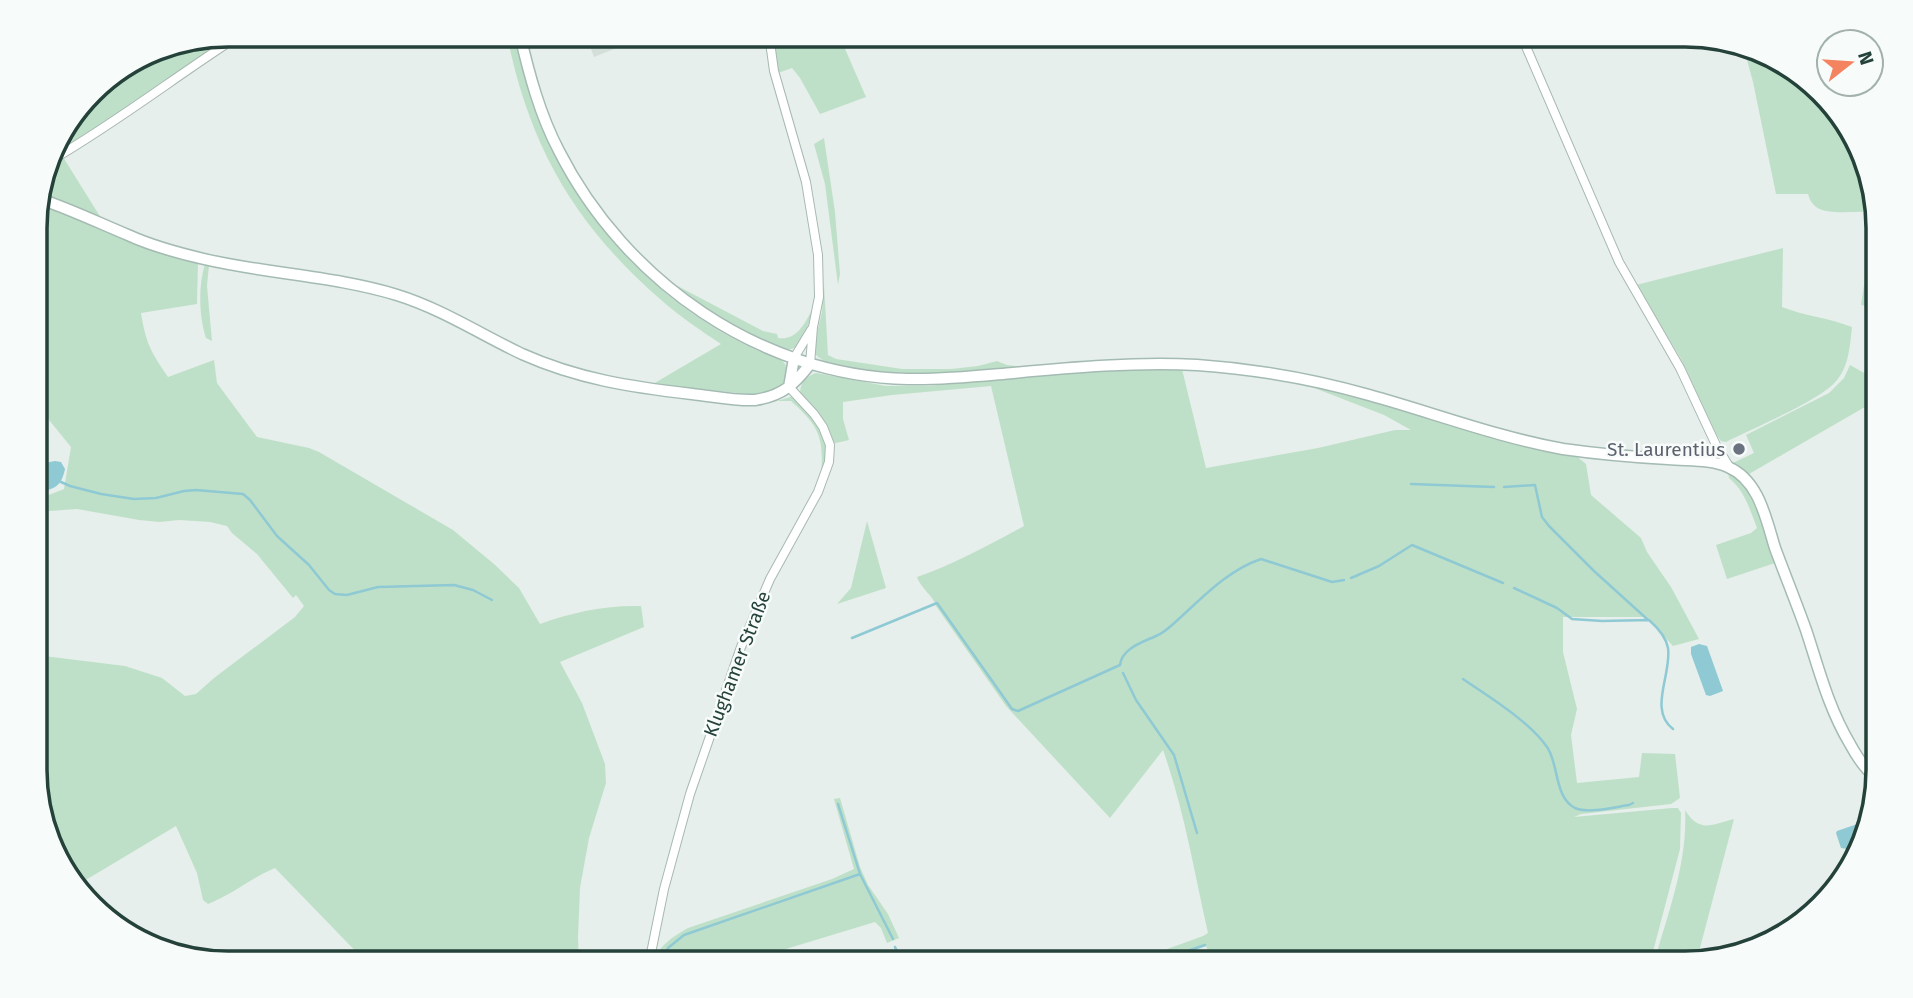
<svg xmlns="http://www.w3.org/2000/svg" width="1913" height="998" viewBox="0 0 1913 998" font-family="'Fira Sans',sans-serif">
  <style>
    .built { fill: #d4dfda }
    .green { fill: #bfe0c8 }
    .water { fill: #8ec9d4 }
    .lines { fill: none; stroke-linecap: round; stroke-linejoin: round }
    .stream { stroke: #8ec9d4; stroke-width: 2.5 }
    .minor-casing { stroke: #a8b8b2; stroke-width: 10 }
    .secondary-casing { stroke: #a4bbb3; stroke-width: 13 }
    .minor { stroke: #fff; stroke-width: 8 }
    .secondary { stroke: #fff; stroke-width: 10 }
    .worship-dot { fill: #6b7280; stroke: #f7fbf9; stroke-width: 2.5 }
    .labels { text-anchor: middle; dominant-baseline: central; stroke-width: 5; stroke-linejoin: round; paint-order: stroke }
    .worship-label { font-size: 19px; fill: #5b616d; stroke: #f7fbf9; text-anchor: end }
    .street-label { font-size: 19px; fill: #24423a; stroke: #f7fbf9 }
    .rim { fill: none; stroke: #24423a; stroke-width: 3.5 }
  </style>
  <rect width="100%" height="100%" fill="#e6efeb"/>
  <!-- built -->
  <path class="built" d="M586,35H649L594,57Z"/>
  <!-- green -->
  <path class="green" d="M228,35H233L73,144L54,155L52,154L55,142L100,83L154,50Z
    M507,35H515C538,150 603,255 702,320C720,332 739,342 758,351C765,354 776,356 782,361C786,364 786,366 787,371L786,380L781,385L775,390L757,395L653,384L721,344C700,330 679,316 660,299C575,225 529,146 507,35Z
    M772,35H839L866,97L820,114L800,78L792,68L778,73Z
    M1744,49L1771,55L1845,120L1876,203L1877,305L1872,307L1861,305L1874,219L1869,212C1855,211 1821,216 1813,204C1810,201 1809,197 1808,194H1776L1753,82Z
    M824,138L835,212L840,274L838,285L825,184L814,144Z
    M63,157L101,218L41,196L49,164Z
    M38,204L198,262L197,304L141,313C146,344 151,352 168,377L214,360L217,383L257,437L309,448L319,452L453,530L494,564L519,588L540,624C572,612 607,605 641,606L644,627L560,662L582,703L605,764L606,783L589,838L580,888L578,937L579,963H367L275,868C251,878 232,895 208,904L203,900L197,873L176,826L74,887L37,796L36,655L125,666L162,678L185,696L196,694L214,678L295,617L304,606L296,595L293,598L257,554L232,533L227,526L210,522L179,520L160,522L139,520L77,509L36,512V500L64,489L71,447L36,404L35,215Z
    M1783,248L1782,307C1805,316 1829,318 1852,327C1850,345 1849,366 1837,380C1822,400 1751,429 1726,442L1721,441L1716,434L1680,357L1636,285Z
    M205,264L209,265L207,286L212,341L206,338C199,317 198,286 205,264Z
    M668,281L763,331L777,334L778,338C797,341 805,323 813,308C811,318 803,348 791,349C786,350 779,346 775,344C736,330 701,306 668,281Z
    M824,285L828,355L836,359L902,369H951L978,366L997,361L1007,365L1025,367C968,373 912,377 855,368C842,366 824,364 815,354L814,345L822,312Z
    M1850,365L1866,374L1877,376V400L1749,474L1733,463L1754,453L1746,435L1829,393L1844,378Z
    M1142,368L1182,369L1206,468L1318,448L1395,430H1411L1384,415L1304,384L1365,398L1507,442L1574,454L1586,464L1591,495L1641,538L1647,552L1671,587L1699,639L1673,646L1646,617H1563V652L1577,709L1571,735L1577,783L1639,777L1642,753L1675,754L1680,798L1671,804L1581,814L1574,817L1672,808H1678L1681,813L1680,849L1650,963H1213L1206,946L1160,963H1129L1203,936L1208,933C1194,871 1184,809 1163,750L1110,818L1006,706L936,606C933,595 921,589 917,577C954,564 989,545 1024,526L991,386L892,395L843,402V419L849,440L827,445L826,463L821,476C824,438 820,427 791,401H777L800,394C800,383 805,377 816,373L886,386H929L1016,376Z
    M1728,471C1758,489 1765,533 1775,563L1727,579L1716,545L1751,533L1757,528C1750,510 1745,491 1729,478Z
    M867,521L886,588L837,604L851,588Z
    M840,798L860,867L868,885L888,914L899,938L887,943L881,928L875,922L766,955L768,963H653C658,946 674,936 688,928L832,879L854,869L834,799Z
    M1685,810C1699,833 1711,825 1734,819L1696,963H1654C1668,913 1688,862 1685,810Z"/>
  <!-- water -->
  <path class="water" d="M55,461L61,462L65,469C61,487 55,489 37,492C34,473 34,464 55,461Z
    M1699,644L1707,646L1722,688L1723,691L1710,696L1706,695L1691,654V647Z
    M1866,821L1861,844L1847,849L1841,848L1836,833L1837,831Z"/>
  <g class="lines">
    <!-- stream -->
    <path class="stream" d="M61,482L70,486L101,494L134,499L156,498L184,491L196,490L243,494L250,500L277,536L309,565L329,590L335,594L347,595L378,587L454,585L473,590L492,600
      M1411,484L1494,487
      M1504,487L1535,485L1542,517L1549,526L1594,571L1647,619
      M1351,578L1379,566L1412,545L1503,583
      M1514,588L1557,608L1572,619L1602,621L1649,620C1657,627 1666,637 1668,648C1672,674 1648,710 1673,729
      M852,638L937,603L1012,709L1018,711L1120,665C1122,648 1143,642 1156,636C1166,632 1174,623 1182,616C1206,594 1229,570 1261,559L1332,582L1344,580
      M1123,673L1136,700L1174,755L1197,833
      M1463,679C1489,697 1529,721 1547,747C1559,764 1554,797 1575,808C1588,814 1615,807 1629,805L1633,803
      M838,804L860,874L893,939
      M895,947L902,963
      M661,963L668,948L684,935L860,874
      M1152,963L1205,945"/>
    <defs>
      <path id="minor" d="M769,35L774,71L806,182L818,255L819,297L813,327L810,364
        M1521,35L1619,262L1680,368L1716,445L1730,468
        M50,161C116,123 176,76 240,35
        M794,358L811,330
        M649,963L664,889L679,834L690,794L741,647L770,579L818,492L829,462L830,445L823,427L814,414L789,387"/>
      <path id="secondary" d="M520,35C529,74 540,115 559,151C625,281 760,376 908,379C943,380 979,376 1013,373C1074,367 1136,362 1197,365C1255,369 1313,379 1369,395C1434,413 1497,437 1563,449C1598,454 1633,457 1668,459C1688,461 1710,459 1728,467C1759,480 1766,519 1775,548C1785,575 1796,602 1806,630C1819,669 1828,707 1850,744C1857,757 1864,768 1876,778
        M40,199C70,209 99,223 128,235C152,246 178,253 204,259C268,274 335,276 397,295C442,309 480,334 522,354C578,379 631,387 692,394C712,396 734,401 755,400C782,396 795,384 810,364
        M789,387L794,358"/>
    </defs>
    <!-- minor casing -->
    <use href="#minor" class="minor-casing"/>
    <!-- secondary casing -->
    <use href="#secondary" class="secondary-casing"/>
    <!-- minor -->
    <use href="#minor" class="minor"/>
    <!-- secondary -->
    <use href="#secondary" class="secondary"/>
  </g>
  <!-- markers -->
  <circle class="worship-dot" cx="1739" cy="449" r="7"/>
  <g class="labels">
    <!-- worship labels -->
    <g class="worship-label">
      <text x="1725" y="449">St. Laurentius</text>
    </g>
    <!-- street labels -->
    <g class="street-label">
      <text transform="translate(737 664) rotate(-69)">Klughamer Straße</text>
    </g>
  </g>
  <!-- crop -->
  <path d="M0 0H1913V998H0ZM228 47H1685A181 181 0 0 1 1866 228V770A181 181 0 0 1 1685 951H228A181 181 0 0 1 47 770V228A181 181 0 0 1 228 47Z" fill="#f7fbf9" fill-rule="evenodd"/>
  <path class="rim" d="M228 47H1685A181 181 0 0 1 1866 228V770A181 181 0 0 1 1685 951H228A181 181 0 0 1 47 770V228A181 181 0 0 1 228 47Z"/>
  <!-- north arrow -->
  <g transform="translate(1850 63) rotate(73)"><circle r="33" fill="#f7fbf9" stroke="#a3b1ad" stroke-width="2"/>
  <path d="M0-5L12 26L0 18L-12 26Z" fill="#f4845f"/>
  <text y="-10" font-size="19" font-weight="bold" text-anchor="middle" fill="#24423a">N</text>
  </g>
</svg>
